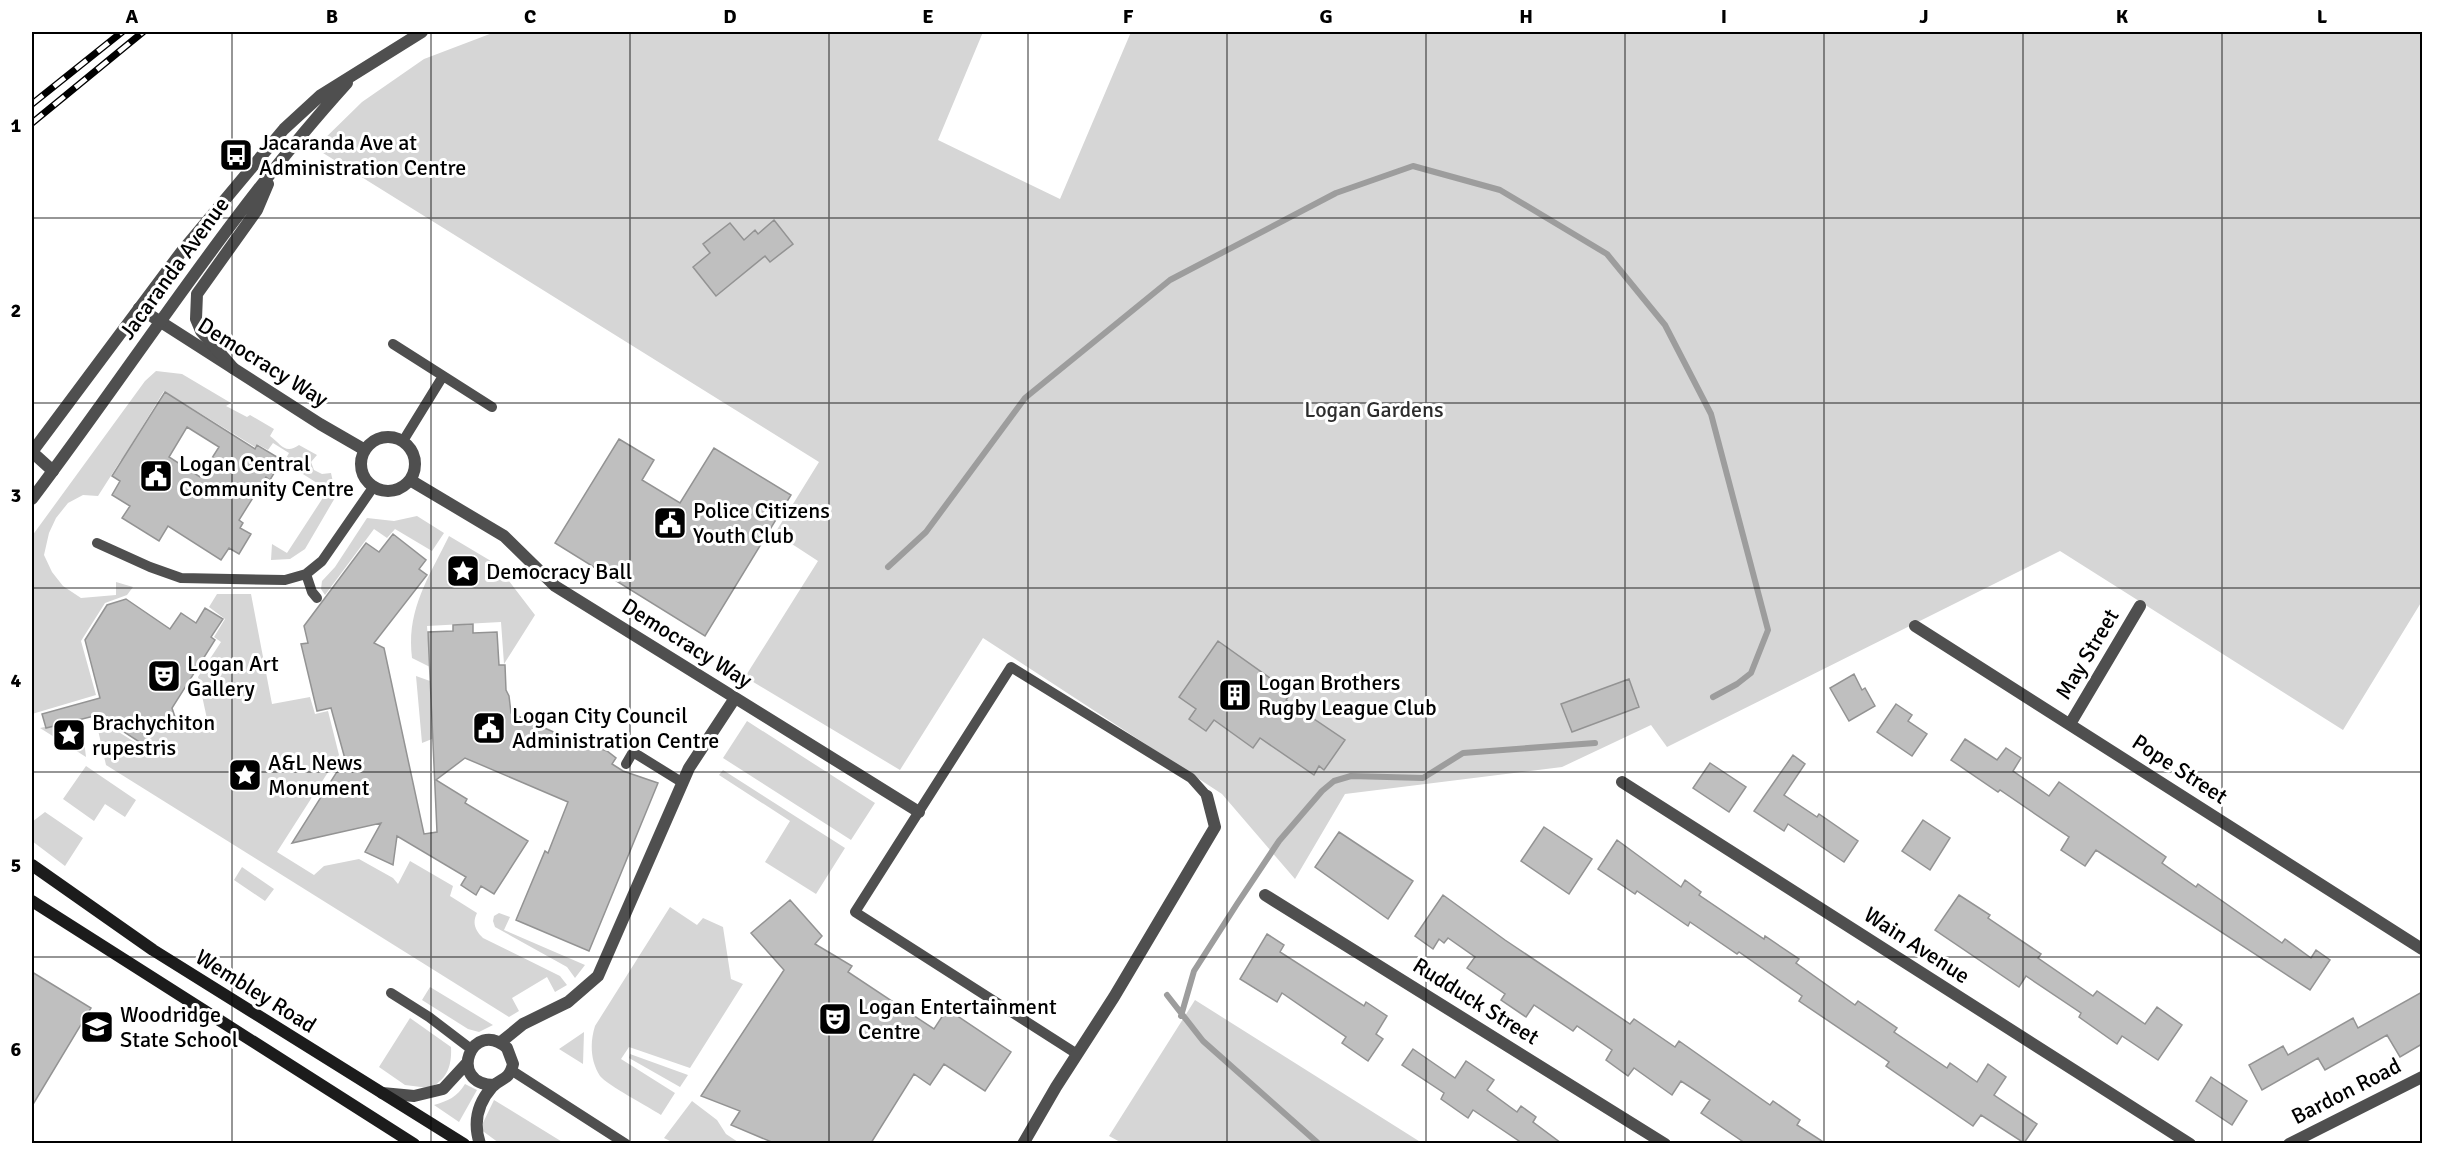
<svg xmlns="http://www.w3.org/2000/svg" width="2454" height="1175" viewBox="0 0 2454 1175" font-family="Signika,sans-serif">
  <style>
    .green { fill: #d6d6d6 }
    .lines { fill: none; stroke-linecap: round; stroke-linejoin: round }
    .stream { stroke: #9d9d9d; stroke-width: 6 }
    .building { fill: #bfbfbf; stroke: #939393; stroke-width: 1.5; fill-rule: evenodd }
    .service { stroke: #4f4f4f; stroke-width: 10 }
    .minor { stroke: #4f4f4f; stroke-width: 12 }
    .tertiary { stroke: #4f4f4f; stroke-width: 12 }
    .secondary { stroke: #1c1c1c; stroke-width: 12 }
    .rail-casing { stroke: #000; stroke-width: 7 }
    .rail { stroke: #fff; stroke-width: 4.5; stroke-dasharray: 14; stroke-linecap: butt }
    .grid { fill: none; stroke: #000; stroke-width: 1.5; stroke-opacity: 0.55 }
    .labels { text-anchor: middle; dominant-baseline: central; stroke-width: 6; stroke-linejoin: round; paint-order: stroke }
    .poi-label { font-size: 22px; fill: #000; stroke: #fff; text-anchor: start }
    .street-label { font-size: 22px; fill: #000; stroke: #fff }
    .park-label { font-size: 22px; fill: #2d2d2d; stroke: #fff }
    .neatline { fill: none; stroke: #000; stroke-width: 2 }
    .grid-label { font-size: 20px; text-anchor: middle; font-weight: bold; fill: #000 }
  </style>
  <rect width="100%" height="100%" fill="#fff"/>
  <!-- green -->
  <path class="green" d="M495,32H983L938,140L1060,199L1131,32H2422V601L2343,730L2060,551L1667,747L1651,725L1562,767L1345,794L1295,879L1222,794L983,638L900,770L745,677L818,561L775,533L819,462L315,148L362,102L424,59Z
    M156,371L182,374L231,403L226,406L247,417L250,415L274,429L270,436C281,444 285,455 299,445L317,455L311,462L314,470L322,474L331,473L336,496L305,549L290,559L271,560L272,544L287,553L328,490L284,462L289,453L273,443L268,450L257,444L255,447L164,391L131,445L130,466L121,460L98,496L83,495L68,503L56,518L49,533L44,555L52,572L63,586L81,598L116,595V582L133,587L127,595L105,603L81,641L96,695L32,714V536L145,381Z
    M417,516L444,533L432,551L395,529L387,538L374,529L325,595L321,589L322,581L335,567L367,518L394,521Z
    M449,536L496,564L535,615L504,664L501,622L427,626L430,667L412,658C406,610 429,577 449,536Z
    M217,594H251L272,704L310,697L315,714L328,711L339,755L277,852L314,875L324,866L359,859L393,878L398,884L410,861L453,886L450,896L477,913C472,923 475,930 483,938L560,976L567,985L555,992L547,977L512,998L519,1011L509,1017L106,765L95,717L144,748L154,732L207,719L198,677L221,642L214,637L225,619L209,607Z
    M416,676L430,681L432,739L422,743Z
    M72,721L82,725L86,757L40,728Z
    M747,721L875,803L851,840L723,758Z
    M86,766L136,800L125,817L105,804L94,821L63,799Z
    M723,770L845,848L816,894L765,862L790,821L719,775Z
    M45,812L83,838L65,866L32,841V822Z
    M242,867L274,889L265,901L234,880Z
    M670,907L697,925L703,918L723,927L731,979L743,984L690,1068L629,1047L621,1059L675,1093L661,1115C649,1107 607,1085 600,1076C590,1060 590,1042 595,1026Z
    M499,913L510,917L504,930L585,965L575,978L567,967L495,927L493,921L494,916Z
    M430,987L493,1025L479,1032L468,1029L422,1000Z
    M1195,1000L1422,1143H1122L1109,1136Z
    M410,1018L451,1047C452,1066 447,1080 429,1088L405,1085L379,1067Z
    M584,1032L583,1064L559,1049Z
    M630,1054L688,1075L680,1087L629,1058Z
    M465,1084L477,1090L459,1122L434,1105C448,1101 457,1097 465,1084Z
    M494,1100L564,1143H499L480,1129Z
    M692,1101L717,1120L726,1134L738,1142L745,1141L749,1143H674L664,1138Z"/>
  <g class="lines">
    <!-- stream -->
    <path class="stream" d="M888,567L926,532L1025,398L1170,280L1336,193L1413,166L1500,190L1607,254L1665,325L1711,414L1768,630L1751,673L1737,684L1713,697
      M1167,995L1203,1041L1319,1144
      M1181,1016L1194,971L1237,904L1279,841L1322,791L1334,781L1351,776L1423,778L1463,753L1595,743"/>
  </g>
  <!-- building -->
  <path class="building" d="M774,220L793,244L770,262L765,256L716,296L693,267L710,253L703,244L730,223L744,240L755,230L758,234Z
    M165,392L255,449L257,445L282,460L270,480L266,477L239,520L243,523L240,528L251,534L239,554L229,548L221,560L168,526L159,541L122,518L130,506L112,495L120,481L112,476ZM187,427L219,447L200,477L169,457Z
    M619,439L654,460L642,480L680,503L714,448L791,495L705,636L555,543Z
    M393,534L426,560L419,569L427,575L374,643L384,648L424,834L437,832L428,632L453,631V625L473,624V633L497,632L499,665H505L506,690L509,696L511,713L585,746L584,743L607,751L616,758L612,764L623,771L658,783L589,951L516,920L545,851L548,853L568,802L465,758L436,780L467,799L465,803L528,841L494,894L481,886L476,895L461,885L466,877L397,836L393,865L365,852L381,823L292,843L345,759L331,708L317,711L301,644L308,643L304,626L366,543L379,552Z
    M126,599L170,629L181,613L196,623L205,608L223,619L211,637L215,640L172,708L177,723L153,730L144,745L98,715L46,728L42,714L100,698L85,640L107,605Z
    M1218,641L1291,693L1286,700L1345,740L1324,770L1319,766L1314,775L1260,738L1253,748L1214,720L1206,731L1189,719L1196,709L1179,697Z
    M1854,674L1862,690L1865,688L1875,706L1849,721L1830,688Z
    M1629,679L1639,707L1572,732L1561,704Z
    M1896,704L1912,715L1908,721L1927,734L1912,756L1877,732Z
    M1965,739L1997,760L2006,748L2021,758L2013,771L2049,796L2059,782L2166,857L2162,863L2196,887L2198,884L2282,943L2285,939L2311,958L2316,950L2330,960L2310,990L2096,850L2085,866L2061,850L2069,837L2000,790L1998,792L1951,760Z
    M1793,755L1805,764L1784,795L1817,817L1819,814L1858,841L1844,862L1788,824L1784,831L1754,811Z
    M1710,763L1746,787L1729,812L1693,788Z
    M1923,820L1950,838L1930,870L1902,851Z
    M1544,827L1592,859L1569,894L1521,861Z
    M1339,832L1413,881L1388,919L1315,867Z
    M1617,840L1681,887L1685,880L1701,892L1699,895L1764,939L1765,936L1799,959L1796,963L1855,1005L1858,1001L1897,1028L1894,1032L1947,1068L1950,1063L1977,1082L1988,1064L2006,1077L1994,1095L2037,1124L2024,1143L1981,1115L1973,1126L1886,1066L1889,1062L1799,1001L1802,996L1739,952L1737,954L1690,922L1688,926L1637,891L1635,894L1598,869Z
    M1443,895L1505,940L1630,1024L1634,1019L1675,1047L1679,1041L1770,1105L1773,1101L1800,1120L1797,1125L1825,1143H1745L1701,1113L1710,1100L1681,1081L1672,1095L1634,1068L1628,1076L1606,1060L1612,1050L1577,1026L1573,1031L1534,1005L1526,1017L1501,1000L1505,994L1467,968L1475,957L1448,938L1444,943L1439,939L1433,949L1415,936Z
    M1959,895L1990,915L1988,918L2041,954L2038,958L2093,996L2097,991L2145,1024L2157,1007L2182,1025L2158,1060L2122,1036L2117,1044L2079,1017L2081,1013L2026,976L2019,987L1935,930Z
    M790,900L822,936L815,944L852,966L848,972L934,1029L947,1009L1011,1052L985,1091L944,1064L930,1085L914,1074L871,1143H774L731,1125L740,1111L701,1096L784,970L751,933Z
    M1267,934L1284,945L1280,952L1364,1006L1366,1002L1387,1016L1376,1034L1383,1039L1368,1061L1342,1043L1346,1037L1282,993L1277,1002L1240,979Z
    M32,972L91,1008L32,1106Z
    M2422,992V1044L2400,1057L2387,1035L2325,1070L2318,1058L2262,1090L2249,1065L2283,1046L2288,1055L2353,1018L2358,1028Z
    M1413,1049L1455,1078L1466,1061L1494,1080L1487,1090L1517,1112L1521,1106L1536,1117L1533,1122L1561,1143H1522L1473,1110L1468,1118L1441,1099L1444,1093L1402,1065Z
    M2211,1077L2247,1101L2232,1125L2196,1101Z"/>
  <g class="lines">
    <!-- service -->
    <path class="service" d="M393,344L492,407
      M403,441L443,376
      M97,543L150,567L181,578L285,580L306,574L322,561L374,486
      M306,574L312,592L317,598
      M626,764L633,752L683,783
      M391,993L429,1017L471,1049
      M1077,1054L855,912L1011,667L1191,778L1207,796
      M511,1070L626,1144"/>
    <!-- minor -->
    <path class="minor" d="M139,308L320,424L365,450
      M361 464a27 27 0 1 1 54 0a27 27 0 1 1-54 0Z
      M32,452L53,471
      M410,480L504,536L555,586L919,812
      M1915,626L2422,949
      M2070,724L2140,606
      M1622,782L2190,1144
      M1265,895L1665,1144
      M501,1042L523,1024L568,1002L598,976L689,768L735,698
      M382,1093L414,1096L443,1089L467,1063
      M480,1144C473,1123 477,1104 492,1087C502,1077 509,1081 513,1064L507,1048C472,1017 446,1084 494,1085
      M1023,1144L1056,1087L1114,997L1215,827L1207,796"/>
    <!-- tertiary -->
    <path class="tertiary" d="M233,368L201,331L196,319L197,294L257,210L268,184
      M32,452L182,251L284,129L321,95L422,32
      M32,499C137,360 230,212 347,83
      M2289,1144L2422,1077"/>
    <!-- secondary -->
    <path class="secondary" d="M32,865L153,950L464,1144
      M32,901L414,1144"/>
    <defs>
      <path id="rail" d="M32,104L122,32
        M32,123L143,32"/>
    </defs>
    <!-- rail casing -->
    <use href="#rail" class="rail-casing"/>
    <!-- rail -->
    <use href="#rail" class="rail"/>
  </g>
  <!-- grid -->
  <path class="grid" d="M232,32V1144M431,32V1144M630,32V1144M829,32V1144M1028,32V1144M1227,32V1144M1426,32V1144M1625,32V1144M1824,32V1144M2023,32V1144M2222,32V1144M32,218H2422M32,403H2422M32,588H2422M32,772H2422M32,957H2422"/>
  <!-- icons -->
  <defs>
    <symbol id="bus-square" viewBox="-11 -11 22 22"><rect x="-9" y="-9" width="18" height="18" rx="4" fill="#000" stroke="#fff"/><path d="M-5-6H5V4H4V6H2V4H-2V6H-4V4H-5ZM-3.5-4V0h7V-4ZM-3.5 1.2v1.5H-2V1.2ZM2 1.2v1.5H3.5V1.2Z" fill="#fff"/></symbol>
    <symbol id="civic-square" viewBox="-11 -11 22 22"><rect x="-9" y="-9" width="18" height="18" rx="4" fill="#000" stroke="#fff"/><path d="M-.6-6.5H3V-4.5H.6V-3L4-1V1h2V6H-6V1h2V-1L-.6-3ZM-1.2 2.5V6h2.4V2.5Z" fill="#fff"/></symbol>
    <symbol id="sight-square" viewBox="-11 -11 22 22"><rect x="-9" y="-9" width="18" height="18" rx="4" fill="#000" stroke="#fff"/><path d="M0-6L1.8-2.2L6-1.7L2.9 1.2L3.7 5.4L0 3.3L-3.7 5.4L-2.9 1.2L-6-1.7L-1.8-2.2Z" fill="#fff"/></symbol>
    <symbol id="theatre-square" viewBox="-11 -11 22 22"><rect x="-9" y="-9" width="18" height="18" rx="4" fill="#000" stroke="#fff"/><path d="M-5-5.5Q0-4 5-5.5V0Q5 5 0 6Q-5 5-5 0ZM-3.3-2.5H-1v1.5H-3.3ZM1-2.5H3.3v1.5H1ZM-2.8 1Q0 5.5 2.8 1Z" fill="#fff"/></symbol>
    <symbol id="building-square" viewBox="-11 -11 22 22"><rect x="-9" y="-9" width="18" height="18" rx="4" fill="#000" stroke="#fff"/><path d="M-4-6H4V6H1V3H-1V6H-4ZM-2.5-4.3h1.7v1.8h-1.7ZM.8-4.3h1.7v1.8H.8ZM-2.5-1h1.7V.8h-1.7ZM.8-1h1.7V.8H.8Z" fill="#fff"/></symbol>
    <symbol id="school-square" viewBox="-11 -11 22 22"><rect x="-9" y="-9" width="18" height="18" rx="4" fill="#000" stroke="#fff"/><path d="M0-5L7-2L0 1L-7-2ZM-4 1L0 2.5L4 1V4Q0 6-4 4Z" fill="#fff"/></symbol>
  </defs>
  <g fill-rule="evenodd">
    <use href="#bus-square" x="217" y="136" width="38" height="38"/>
    <use href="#civic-square" x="137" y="457" width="38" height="38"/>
    <use href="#civic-square" x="651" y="504" width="38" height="38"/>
    <use href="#sight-square" x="444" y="552" width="38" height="38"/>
    <use href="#theatre-square" x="145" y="657" width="38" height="38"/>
    <use href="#building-square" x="1216" y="676" width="38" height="38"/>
    <use href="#civic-square" x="470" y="709" width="38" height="38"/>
    <use href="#sight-square" x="50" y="716" width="38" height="38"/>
    <use href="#sight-square" x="226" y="756" width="38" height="38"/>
    <use href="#theatre-square" x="816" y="1000" width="38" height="38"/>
    <use href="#school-square" x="78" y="1008" width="38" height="38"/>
  </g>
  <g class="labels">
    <!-- poi labels -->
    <g class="poi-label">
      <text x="259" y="142">Jacaranda Ave at<tspan x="259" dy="25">Administration Centre</tspan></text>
      <text x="179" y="463">Logan Central<tspan x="179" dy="25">Community Centre</tspan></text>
      <text x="693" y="510">Police Citizens<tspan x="693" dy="25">Youth Club</tspan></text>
      <text x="486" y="571">Democracy Ball</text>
      <text x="187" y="663">Logan Art<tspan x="187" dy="25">Gallery</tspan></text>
      <text x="1258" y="682">Logan Brothers<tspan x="1258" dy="25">Rugby League Club</tspan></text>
      <text x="512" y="715">Logan City Council<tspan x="512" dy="25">Administration Centre</tspan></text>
      <text x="92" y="722">Brachychiton<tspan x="92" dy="25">rupestris</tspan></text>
      <text x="268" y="762">A&amp;L News<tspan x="268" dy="25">Monument</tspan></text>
      <text x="858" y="1006">Logan Entertainment<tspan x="858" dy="25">Centre</tspan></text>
      <text x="120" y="1014">Woodridge<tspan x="120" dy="25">State School</tspan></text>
    </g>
    <!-- street labels -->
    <g class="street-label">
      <text transform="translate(174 268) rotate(-54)">Jacaranda Avenue</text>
      <text transform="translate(263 362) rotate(32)">Democracy Way</text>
      <text transform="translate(687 643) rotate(32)">Democracy Way</text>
      <text transform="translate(2087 654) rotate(-59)">May Street</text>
      <text transform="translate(2180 769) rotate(33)">Pope Street</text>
      <text transform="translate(1917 945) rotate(33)">Wain Avenue</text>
      <text transform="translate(256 991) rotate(32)">Wembley Road</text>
      <text transform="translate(1476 1001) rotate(32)">Rudduck Street</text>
      <text transform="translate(2346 1091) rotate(-27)">Bardon Road</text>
    </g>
    <!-- park labels -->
    <g class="park-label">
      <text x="1374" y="409">Logan Gardens</text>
    </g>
  </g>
  <!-- border -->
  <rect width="2454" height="1175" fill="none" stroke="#ffffff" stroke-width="66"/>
  <rect x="33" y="33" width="2388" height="1109" class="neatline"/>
  <g class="grid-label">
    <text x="132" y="23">A</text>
    <text x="332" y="23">B</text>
    <text x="530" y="23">C</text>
    <text x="730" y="23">D</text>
    <text x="928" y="23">E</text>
    <text x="1128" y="23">F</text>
    <text x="1326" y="23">G</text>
    <text x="1526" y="23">H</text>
    <text x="1724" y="23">I</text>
    <text x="1924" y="23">J</text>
    <text x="2122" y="23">K</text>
    <text x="2322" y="23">L</text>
    <text x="16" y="132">1</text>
    <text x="16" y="317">2</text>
    <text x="16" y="502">3</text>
    <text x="16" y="687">4</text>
    <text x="16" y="872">5</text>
    <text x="16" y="1056">6</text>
  </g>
</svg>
